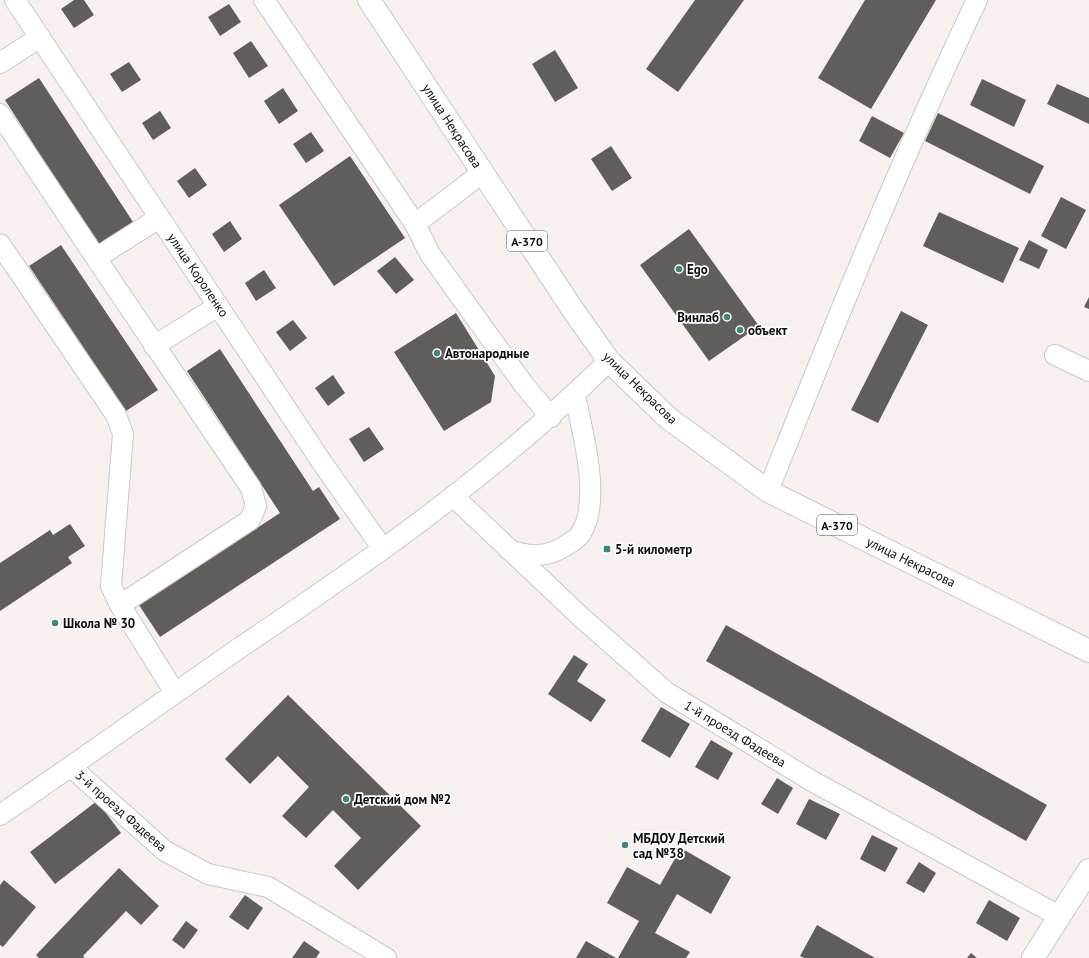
<svg xmlns="http://www.w3.org/2000/svg" width="1089" height="958" viewBox="0 0 1089 958" font-family="'PT Sans',sans-serif">
  <style>
    .building { fill: #615d5c }
    .lines { fill: none; stroke-linecap: round; stroke-linejoin: round }
    .minor-casing { stroke: #ccc7c6; stroke-width: 22 }
    .major-casing { stroke: #ccc7c6; stroke-width: 24 }
    .highway-casing { stroke: #ccc7c6; stroke-width: 24 }
    .minor { stroke: #fff; stroke-width: 20 }
    .major { stroke: #fff; stroke-width: 22 }
    .highway { stroke: #fff; stroke-width: 22 }
    .poi-dot { fill: #438677; stroke: #fff; stroke-width: 1.5 }
    .labels { text-anchor: middle; dominant-baseline: central; stroke-width: 3.5; stroke-linejoin: round; paint-order: stroke }
    .shield { fill: #fff; stroke: #565454; stroke-width: 1 }
    .shield-label { font-size: 12px; font-weight: bold; fill: #0d0b0b }
    .street-label { font-size: 13px; fill: #0d0b0b; stroke: #fff }
    .poi-label { font-size: 13px; font-weight: bold; fill: #0d0b0b; stroke: #fff; text-anchor: start }
  </style>
  <rect width="100%" height="100%" fill="#f6f1f0"/>
  <!-- building -->
  <path class="building" d="M74,0H84L94,15L74,28L61,9Z
    M695,0H744L678,92L646,69Z
    M865,0H936L871,109L818,78Z
    M229,4L241,22L220,36L208,17Z
    M251,41L268,66L249,78L233,53Z
    M555,50L578,88L555,102L532,64Z
    M129,62L141,80L122,92L110,74Z
    M39,78L133,222L98,245L5,100Z
    M982,79L1026,100L1014,127L970,105Z
    M1057,84L1089,98V124L1047,104Z
    M283,88L298,111L279,124L264,101Z
    M160,111L171,128L153,140L142,123Z
    M938,113L1044,166L1030,194L925,141Z
    M872,116L904,133L890,158L859,141Z
    M311,132L324,151L306,163L293,144Z
    M611,146L632,178L612,191L591,159Z
    M350,156L405,238L334,286L279,205Z
    M195,168L207,185L189,198L177,181Z
    M1061,197L1086,210L1066,249L1041,236Z
    M939,212L1019,248L1003,283L923,246Z
    M230,221L242,239L224,252L212,234Z
    M689,229L759,326L709,361L640,265Z
    M1029,240L1048,250L1039,269L1019,260Z
    M61,245L158,390L126,411L29,266Z
    M395,257L414,280L396,294L377,271Z
    M264,270L276,288L256,301L245,283Z
    M1089,297V309L1084,307Z
    M901,311L928,325L878,423L851,410Z
    M456,313L495,376L491,402L444,431L394,352Z
    M293,320L307,338L290,351L276,332Z
    M220,349L313,491L319,487L340,519L160,637L139,605L280,513L187,371Z
    M333,375L345,393L328,406L315,388Z
    M369,427L384,449L364,462L349,439Z
    M70,524L85,546L68,557L72,563L0,611V563L50,530L53,535Z
    M726,625L1047,805L1026,841L706,661Z
    M574,655L588,664L577,681L606,700L591,722L548,694Z
    M288,695L421,826L358,890L334,866L361,838L333,810L306,838L282,816L309,787L278,756L250,784L225,759Z
    M661,707L690,724L670,758L641,741Z
    M711,740L733,753L718,780L695,767Z
    M777,778L793,788L778,814L761,804Z
    M809,799L840,814L826,840L796,824Z
    M97,801L121,833L55,884L30,852Z
    M872,835L898,848L885,872L860,859Z
    M681,848L731,877L711,914L677,894L655,933L690,952L686,958H618L639,921L607,903L627,867L660,885Z
    M919,862L936,873L924,893L906,883Z
    M119,868L159,906L141,925L126,911L83,956L85,958H39L36,955Z
    M4,880L36,907L3,947L0,945V885Z
    M245,895L263,908L248,930L229,917Z
    M989,900L1020,918L1007,941L976,923Z
    M186,921L198,930L184,949L172,940Z
    M817,925L875,958H804L800,956Z
    M304,941L320,952L316,958H292Z
    M586,941L616,958H576Z
    M971,953L977,958H967Z"/>
  <g class="lines">
    <defs>
      <path id="minor" d="M15,0L323,464L383,549
        M264,0L415,224L430,254L524,385L551,417
        M0,63L40,37
        M0,114L96,258L251,488L256,506L250,520L120,605
        M415,224L482,173
        M0,244L116,415L123,434L111,586L120,605L175,693
        M96,258L159,218
        M154,346L218,306
        M1055,355L1089,371
        M768,491C834,326 900,161 977,0
        M453,496L581,617L666,692L812,781L1059,916
        M509,550C529,557 546,558 565,546C570,543 578,539 581,533C602,500 582,431 575,395
        M71,767L165,851L208,874L268,887L386,958
        M0,815C80,761 159,704 238,649C287,616 335,583 383,549C462,492 539,429 609,361"/>
      <path id="major" d="M1033,958L1089,870"/>
      <path id="highway" d="M369,0L571,307L609,361L668,418L768,491L1089,651"/>
    </defs>
    <!-- minor casing -->
    <use href="#minor" class="minor-casing"/>
    <!-- major casing -->
    <use href="#major" class="major-casing"/>
    <!-- highway casing -->
    <use href="#highway" class="highway-casing"/>
    <!-- minor -->
    <use href="#minor" class="minor"/>
    <!-- major -->
    <use href="#major" class="major"/>
    <!-- highway -->
    <use href="#highway" class="highway"/>
  </g>
  <!-- markers -->
  <g class="poi-dot">
    <circle cx="679" cy="269" r="4"/>
    <circle cx="727" cy="317" r="4"/>
    <circle cx="740" cy="330" r="4"/>
    <circle cx="437" cy="353" r="4"/>
    <rect x="603" y="545" width="8" height="8" rx="2"/>
    <circle cx="55" cy="623" r="4"/>
    <circle cx="346" cy="799" r="4"/>
    <circle cx="625" cy="845" r="4"/>
  </g>
  <g class="labels">
    <!-- shield labels -->
    <g class="shield">
      <rect x="507" y="231" width="40" height="20" rx="3"/>
      <rect x="817" y="515" width="40" height="20" rx="3"/>
    </g>
    <g class="shield-label">
      <text x="527" y="241">А-370</text>
      <text x="837" y="525">А-370</text>
    </g>
    <!-- street labels -->
    <g class="street-label">
      <text transform="translate(452 126) rotate(57)">улица Некрасова</text>
      <text transform="translate(198 275) rotate(56)">улица Короленко</text>
      <text transform="translate(640 388) rotate(44)">улица Некрасова</text>
      <text transform="translate(911 562) rotate(26)">улица Некрасова</text>
      <text transform="translate(735 734) rotate(31)">1-й проезд Фадеева</text>
      <text transform="translate(121 811) rotate(41)">3-й проезд Фадеева</text>
    </g>
    <!-- poi labels -->
    <g class="poi-label">
      <text x="687" y="269">Ego</text>
      <text x="719" y="317" text-anchor="end">Винлаб</text>
      <text x="748" y="330">объект</text>
      <text x="445" y="353">Автонародные</text>
      <text x="615" y="549">5-й километр</text>
      <text x="63" y="623">Школа № 30</text>
      <text x="354" y="799">Детский дом №2</text>
      <text x="633" y="838">МБДОУ Детский<tspan x="633" dy="15">сад №38</tspan></text>
    </g>
  </g>
</svg>
